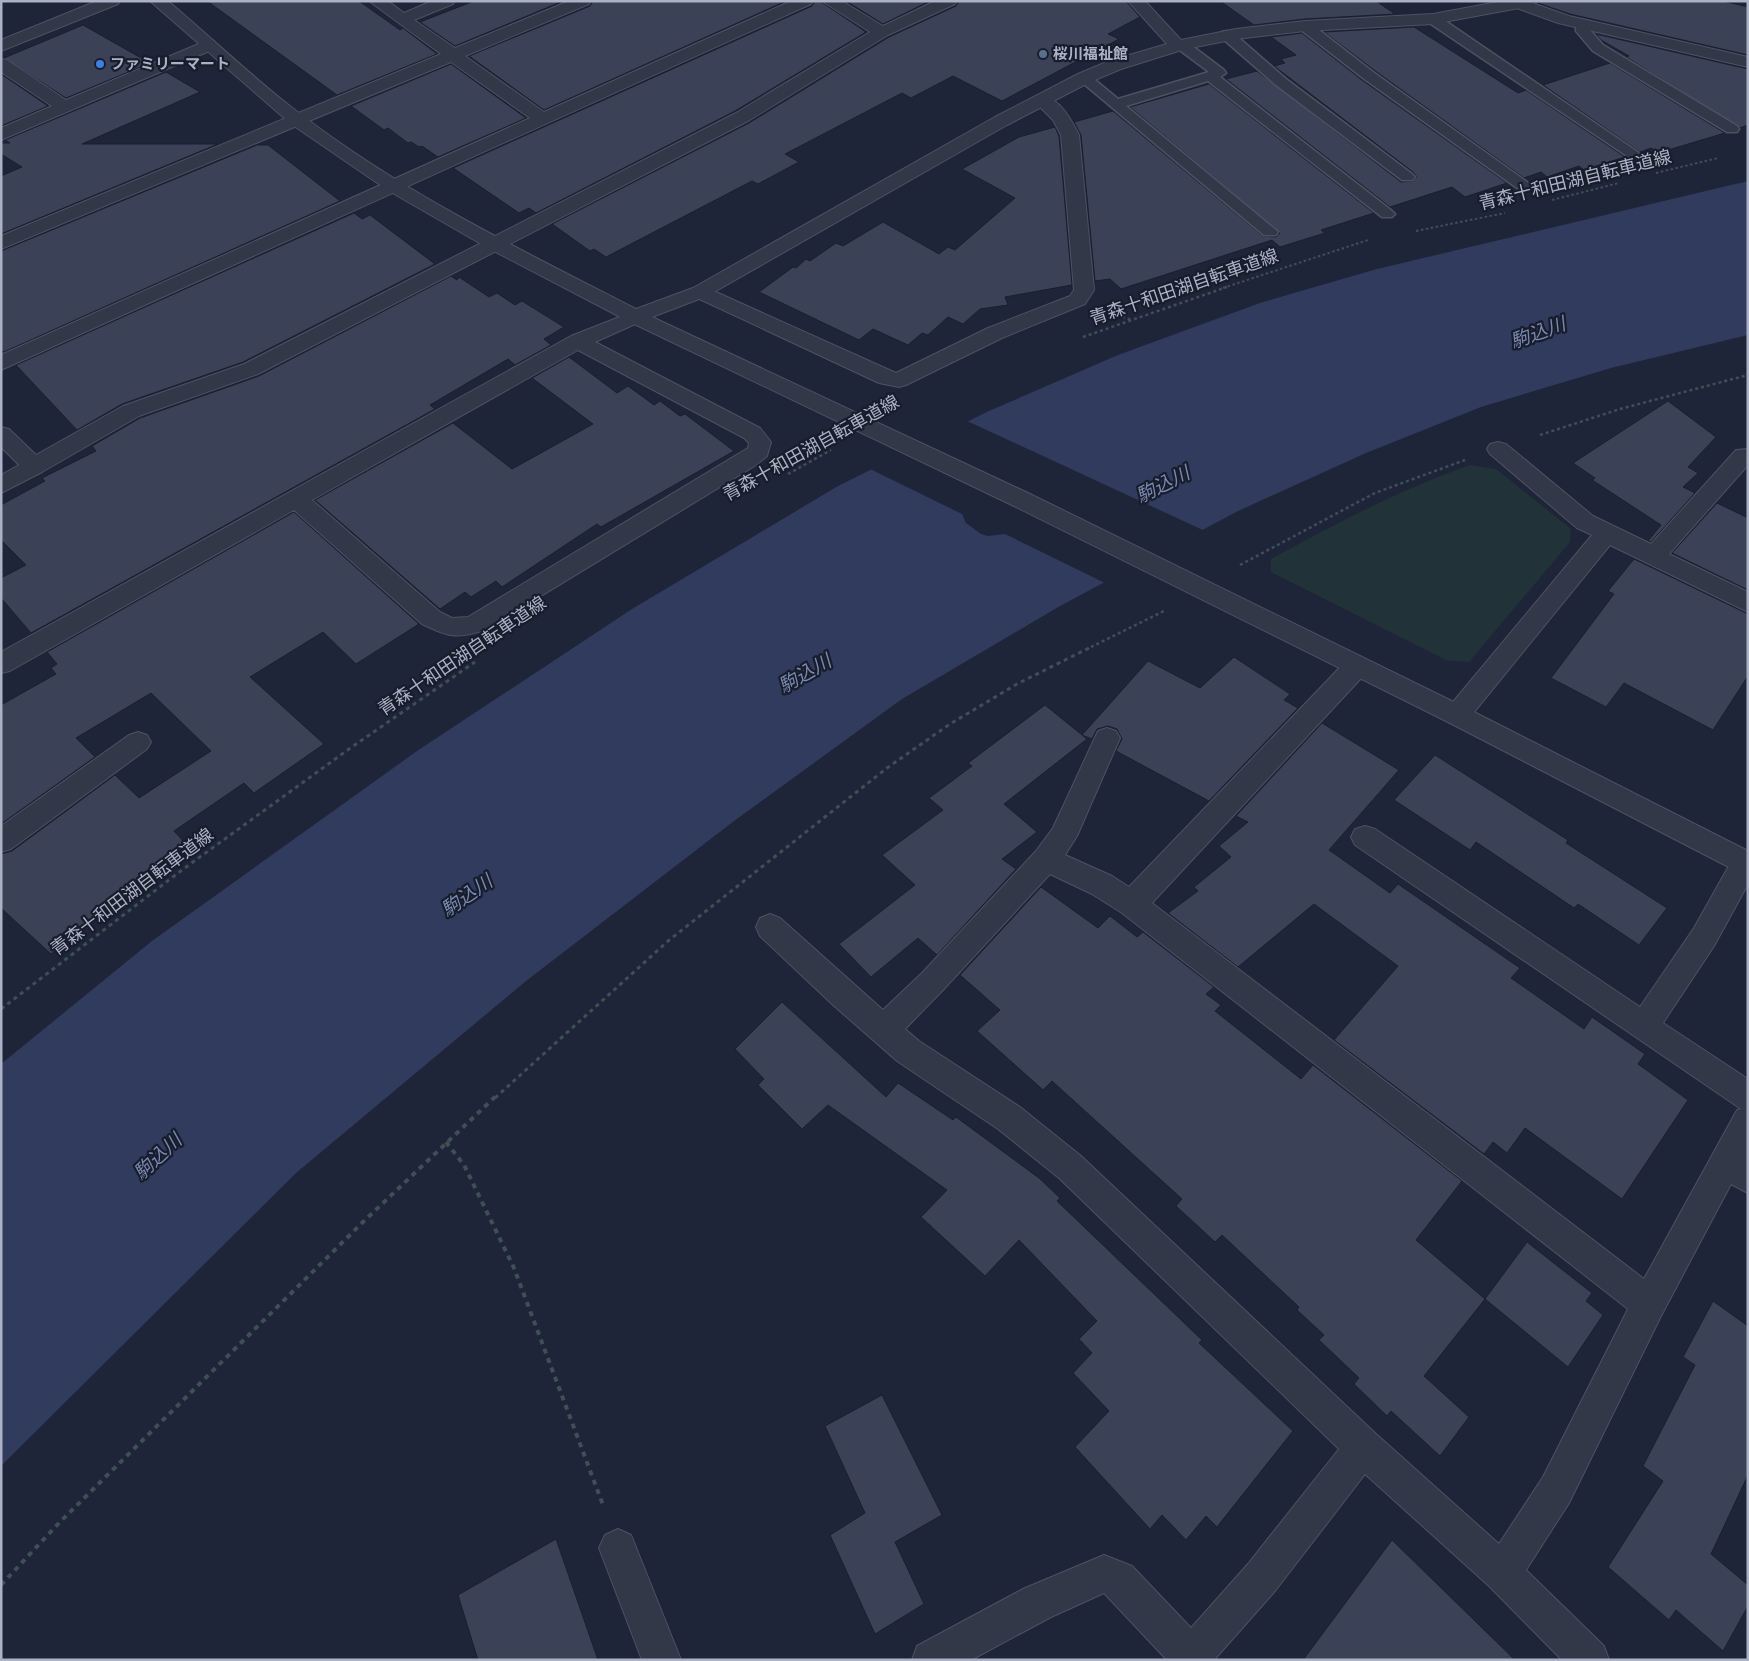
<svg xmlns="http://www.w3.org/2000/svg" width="1749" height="1661" viewBox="0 0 1749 1661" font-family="'Varela Round','Noto Sans JP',sans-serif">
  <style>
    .green { fill: #213239 }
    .water { fill: #303b5e }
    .pier { fill: #1f2538 }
    .building { fill: #3b4258; stroke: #1a1f2e }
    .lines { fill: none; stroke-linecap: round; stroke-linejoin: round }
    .service-casing { stroke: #4d5263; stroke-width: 3 }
    .minor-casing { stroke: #4d5263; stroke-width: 2 }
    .tertiary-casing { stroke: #4d5263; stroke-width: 2 }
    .path-far3 { stroke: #3e4f56; stroke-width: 2; stroke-dasharray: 2.5 2.5; stroke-linecap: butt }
    .path-far2 { stroke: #3e4f56; stroke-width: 2.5; stroke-dasharray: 3 3; stroke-linecap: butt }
    .path-far1 { stroke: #3e4f56; stroke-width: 3; stroke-dasharray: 4 4; stroke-linecap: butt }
    .path { stroke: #3e4f56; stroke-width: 4; stroke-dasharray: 5 5; stroke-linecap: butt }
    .service { fill: #323848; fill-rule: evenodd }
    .minor { fill: #323848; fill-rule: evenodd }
    .tertiary { fill: #323848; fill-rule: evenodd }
    .service-dot { fill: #5c6f8a; stroke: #181d2c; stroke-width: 2 }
    .shop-dot { fill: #3f7fe0; stroke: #181d2c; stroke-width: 2 }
    .labels { text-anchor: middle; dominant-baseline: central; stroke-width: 4.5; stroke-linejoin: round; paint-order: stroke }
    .far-poi-label { font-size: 15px; font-weight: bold; fill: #acb2c5; stroke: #181d2c; text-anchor: start }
    .street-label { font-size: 18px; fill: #acb2c5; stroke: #181d2c }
    .water-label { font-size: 19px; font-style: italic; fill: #7a89b3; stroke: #181d2c }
  </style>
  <rect width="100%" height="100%" fill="#1f2538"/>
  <!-- green -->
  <path class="green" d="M1470,465L1496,469L1571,529L1570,542L1469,662L1446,660L1271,572V559C1336,523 1400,490 1470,465Z"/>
  <!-- water -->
  <path class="water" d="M1748,181V335L1611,368L1481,407L1366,453L1238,511L1060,606L902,699L734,821L526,981L296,1173L1,1466V1064L152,941L417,751L632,609L838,486L989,411L1118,355L1260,303L1377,269Z"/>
  <!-- pier -->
  <path class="pier" d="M965,420L1205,531L1107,584L1005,534L988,536L981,534L966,523L962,514L868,468Z"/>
  <!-- building -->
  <path class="building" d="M207,1H359L400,30L403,28L437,54L337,95Z
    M474,1H563L455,46L420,22Z
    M593,1H786L544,110L469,56L590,6Z
    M815,1H820L866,32L735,111L536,213L529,208L519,213L453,168L812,6Z
    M846,1H930L883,24Z
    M959,1H1126L1140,17L1108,34L1119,39L1002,101L953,76L911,98L902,93L785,154L799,162L758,184L752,181L606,257L594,249L590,251L552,224L749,123L889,37L956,6Z
    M1220,1H1376L1395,14L1305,19L1254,25Z
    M1540,1H1723L1748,7V55L1570,14L1538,3Z
    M83,25L150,63L66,98L4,58Z
    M1414,27L1518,93L1526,90L1625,157L1584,170L1579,166L1547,177L1541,172L1524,178L1374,70L1324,32Z
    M1302,33L1362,80L1507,183L1465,197L1452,187L1390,207L1226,79L1257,71L1401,182L1413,181L1417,177L1413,172L1274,66L1285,63L1281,59L1296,55L1271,37Z
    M1596,34L1748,69V125L1740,128L1626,57L1629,56L1601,40Z
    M1610,63L1725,133L1658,153L1651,148L1640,152L1543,85Z
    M451,64L526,118L438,157L422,146L419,147L411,142L408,143L388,128L384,130L351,106Z
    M166,72L200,92L82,144H218L1,234V176L22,167L1,154V143H10L5,140Z
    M1,74L48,106L1,126Z
    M1209,84L1374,213L1321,230L1325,233L1280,247L1272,240L1121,289L1110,279L1095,281L1081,135L1074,122L1113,111L1263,236L1276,237L1280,233L1130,107Z
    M1055,127L1059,136L1072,285L1005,297L1008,305L980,309L963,324L948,317L928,335L922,333L908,345L873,329L859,340L759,292L793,267L796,268L806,259L810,261L836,243L843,246L883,222L939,254L948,247L955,250L1015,198L962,169L1019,137Z
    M257,145H268L340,201L4,352L1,349V251Z
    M354,213L362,219L370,215L435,264L243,362L122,404L77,430L16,365Z
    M451,276L457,280L459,277L489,297L497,293L515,305L522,301L564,327L544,339L551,345L515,365L508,359L430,405L435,409L31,633L1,598V578L26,565L1,540V505L45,481L42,478L96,451L92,446L140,418L259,376Z
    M569,357L617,393L628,386L654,405L660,401L680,416L685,414L734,451L601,527L597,524L502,587L496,581L471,597L465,592L440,609L315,500L453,423L512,469L593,424L532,378Z
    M1668,401L1716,437L1688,467L1698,473L1683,487L1695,493L1651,542L1648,541L1661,525L1592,480L1595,478L1573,463Z
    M1717,503L1748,518V590L1672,553Z
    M294,512L419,624L356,664L323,632L250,677L324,744L254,793L244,783L174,831L187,845L110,901L114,904L51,954L1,908V854L12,851L115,775L139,798L211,751L151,693L76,738L95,757L1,824V705L56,674L51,668L57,664L47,652Z
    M1634,559L1748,614V676L1713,730L1624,683L1606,707L1551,678L1614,594L1608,591Z
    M1234,657L1290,694L1284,700L1298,708L1209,801L1116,751L1122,739L1117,729L1108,726L1097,729L1092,739L1082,735L1148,661L1200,688Z
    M1045,705L1087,739L1004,804L1037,832L1002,859L1016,869L937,955L918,938L871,977L839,944L915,885L882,855L943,810L929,798L972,766L968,763Z
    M1322,723L1399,770L1329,850L1390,893L1398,884L1520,968L1511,978L1584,1029L1592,1017L1645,1054L1638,1064L1688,1100L1622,1199L1525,1128L1507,1153L1493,1142L1484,1154L1334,1040L1398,966L1314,904L1238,967L1168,913L1198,891L1194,887L1231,857L1219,846L1248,822L1236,816Z
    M1435,755L1568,840L1566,843L1667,908L1639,945L1578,904L1574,908L1476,842L1470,850L1394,800Z
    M1041,887L1098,928L1110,916L1137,937L1143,932L1214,987L1206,994L1221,1005L1215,1011L1301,1079L1313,1065L1462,1181L1416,1240L1485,1299L1424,1376L1469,1417L1440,1456L1391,1411L1387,1416L1354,1384L1359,1378L1319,1340L1324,1335L1297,1310L1299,1307L1222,1235L1215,1242L1176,1206L1182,1199L1052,1081L1043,1090L977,1031L1000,1010L960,975Z
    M782,1002L886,1097L898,1083L953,1120L956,1117L1039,1178L1060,1198L1057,1201L1202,1340L1199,1343L1293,1431L1217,1527L1206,1516L1186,1540L1162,1515L1150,1529L1075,1447L1109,1411L1073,1373L1092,1353L1079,1339L1097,1321L1019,1240L985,1276L921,1217L947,1190L828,1105L802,1129L758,1085L764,1079L735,1049Z
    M1527,1242L1592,1293L1586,1301L1603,1315L1568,1367L1485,1299Z
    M1713,1301L1748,1326V1475L1711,1554L1748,1585V1606L1723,1651L1676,1610L1669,1620L1608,1567L1663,1481L1643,1466L1695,1365L1683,1357Z
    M882,1395L942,1515L895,1542L924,1604L875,1634L830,1535L865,1513L825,1426Z
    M556,1539L598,1660H478L458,1595Z
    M1392,1540L1515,1660H1303Z"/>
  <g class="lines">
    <defs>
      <path id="service" d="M1433,15L1438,16L1639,153L1632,157L1627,156L1428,22L1426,19Z
        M1583,20L1588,21L1590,30L1603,45L1737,126L1739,129L1737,132H1727L1593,51L1576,31V24Z
        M1305,22L1310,23L1373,72L1527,182L1530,185L1527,188H1517L1363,78L1300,29L1298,26L1300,23Z
        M1227,31L1232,32L1286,79L1412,174L1415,177L1412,180H1402L1276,85L1222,38L1220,35L1222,32Z
        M1182,41L1187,42L1224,70L1226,73L1220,77L1392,211L1395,214L1392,217H1382L1208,81L1126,106L1278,232L1276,235H1264L1077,78L1084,74L1089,75L1118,99L1209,72L1177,48L1175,45Z"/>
      <path id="minor" d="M97,1H120L118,4L1,51V40Z
        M369,1H388L404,13L432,1H455L453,4L414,20L455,48L569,1H591L589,4L465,56L544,112L791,1H813L811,4L1,370V355L530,118L451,62L1,249V236L441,54Z
        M822,1H842L883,26L935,1H957L955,4L888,35L748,121L258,374L139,416L42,472L1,493V475L19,465L1,447V427L9,429L36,455L123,406L244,364L736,113L870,32Z
        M1514,1H1527L1569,16L1748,57V67L1558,23L1514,7L1512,4Z
        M208,40L214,41L216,45L214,49L1,140V128L52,106L1,72V59L7,60L66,100Z
        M1042,95C1060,99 1071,119 1079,135L1094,290L1085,304L1002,338L906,385L899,387L879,383L693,296L690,292L693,288L700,286L707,288L896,373L988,328L1070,296L1074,290L1061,135L1053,120L1033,100L1036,96Z
        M635,311L642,313L645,317L642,321L595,342L760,428L771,442L767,456L756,465L485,630C456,639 449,637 422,624L294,510L10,671L1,673V652L571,336ZM578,350L744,438L749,443L748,448L468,617L452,618L440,612L312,500Z
        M1498,442L1506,444L1593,516L1651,544L1736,450L1748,449V465L1669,554L1748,592V612L1610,545L1466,722L1457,725L1448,722L1444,715L1448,708L1592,535L1577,528L1490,454L1487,449L1490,444Z
        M1357,656L1366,659L1370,666L1366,673L1152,903L1644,1279L1737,1110L1741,1109L1355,845L1351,837L1355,829L1365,826L1375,829L1640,1007L1694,928L1735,855L1748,852V884L1714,946L1663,1023L1748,1079V1153L1746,1157L1748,1158V1193L1731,1184L1661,1316L1569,1503L1526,1570L1604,1646L1609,1660H1562L1489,1586L1365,1474L1275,1591L1214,1660H1167L1104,1593L1051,1617L971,1660H912L917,1646L1023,1589L1104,1555L1132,1566L1191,1628L1248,1564L1339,1449L1059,1178L998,1129L897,1061L832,1004L760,936L756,927L760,918L770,914L780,918L883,1010L922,973L1036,851L1053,828L1098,731L1107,728L1116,731L1120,738L1077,836L1065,855L1112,876L1129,887L1348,659ZM1050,874L1092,894L1122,913L1628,1309L1543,1477L1499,1544L1376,1434L1081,1156L1020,1107L919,1041L905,1029L942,991Z
        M138,732L147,735L151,742L147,749L11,849L1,852V826L129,735Z
        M618,1529L631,1535L681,1660H642L599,1548L605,1535Z"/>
      <path id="tertiary" d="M150,1H168C213,39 256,81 303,116C405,194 523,251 636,309L693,288L995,117L1078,74L1109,61L1167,44L1128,1H1145L1181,40L1236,29L1305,21L1433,14L1503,1H1538L1530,6L1433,24L1305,31L1236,39L1185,49L1121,69L1090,82L1007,125L707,296L652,317L1030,494L1466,708L1748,851V877L1448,722L1014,506L628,321L488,248L389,191L291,124Z"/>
    </defs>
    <!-- service casing -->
    <use href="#service" class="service-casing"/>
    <!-- minor casing -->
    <use href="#minor" class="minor-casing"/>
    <!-- tertiary casing -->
    <use href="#tertiary" class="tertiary-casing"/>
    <!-- path-far3 -->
    <path class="path-far3" d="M1656,173L1718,158
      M1552,200L1619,183
      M1416,231L1505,213
      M1223,288L1368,240"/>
    <!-- path-far2 -->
    <path class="path-far2" d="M1111,312L1131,320
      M1083,337L1227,287
      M1540,435L1620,409L1748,375
      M788,474L831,450
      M1240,565L1375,493L1465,460
      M1091,647L1164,611"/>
    <!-- path-far1 -->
    <path class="path-far1" d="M1,1009L182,870L349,749L475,662
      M495,1098L668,941L887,768L950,724L1017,684L1093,646"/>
    <!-- path -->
    <path class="path" d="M446,1142L464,1165L514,1268L603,1505
      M1,1585L59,1523L363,1222L496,1096"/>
    <!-- service -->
    <use href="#service" class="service"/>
    <!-- minor -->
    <use href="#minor" class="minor"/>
    <!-- tertiary -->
    <use href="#tertiary" class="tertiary"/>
  </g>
  <!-- markers -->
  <circle class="service-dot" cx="1043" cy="54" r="5"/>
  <circle class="shop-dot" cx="100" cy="64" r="5"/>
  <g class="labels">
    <!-- far-poi labels -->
    <g class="far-poi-label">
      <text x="1053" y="54">桜川福祉館</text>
      <text x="110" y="64">ファミリーマート</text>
    </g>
    <!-- street labels -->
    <g class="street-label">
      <text transform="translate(1575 180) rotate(-14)">青森十和田湖自転車道線</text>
      <text transform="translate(1184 287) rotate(-19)">青森十和田湖自転車道線</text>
      <text transform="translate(811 448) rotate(-29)">青森十和田湖自転車道線</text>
      <text transform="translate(462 656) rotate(-34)">青森十和田湖自転車道線</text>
      <text transform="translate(132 892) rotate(-37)">青森十和田湖自転車道線</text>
    </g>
    <!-- water labels -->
    <g class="water-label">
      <text transform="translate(1538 333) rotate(-20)">駒込川</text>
      <text transform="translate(1163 485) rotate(-27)">駒込川</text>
      <text transform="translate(805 674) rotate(-30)">駒込川</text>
      <text transform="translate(467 896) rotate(-35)">駒込川</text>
      <text transform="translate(158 1157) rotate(-43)">駒込川</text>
    </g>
  </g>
  <!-- border -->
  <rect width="1749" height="1661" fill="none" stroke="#acb2c5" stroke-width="5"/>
</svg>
